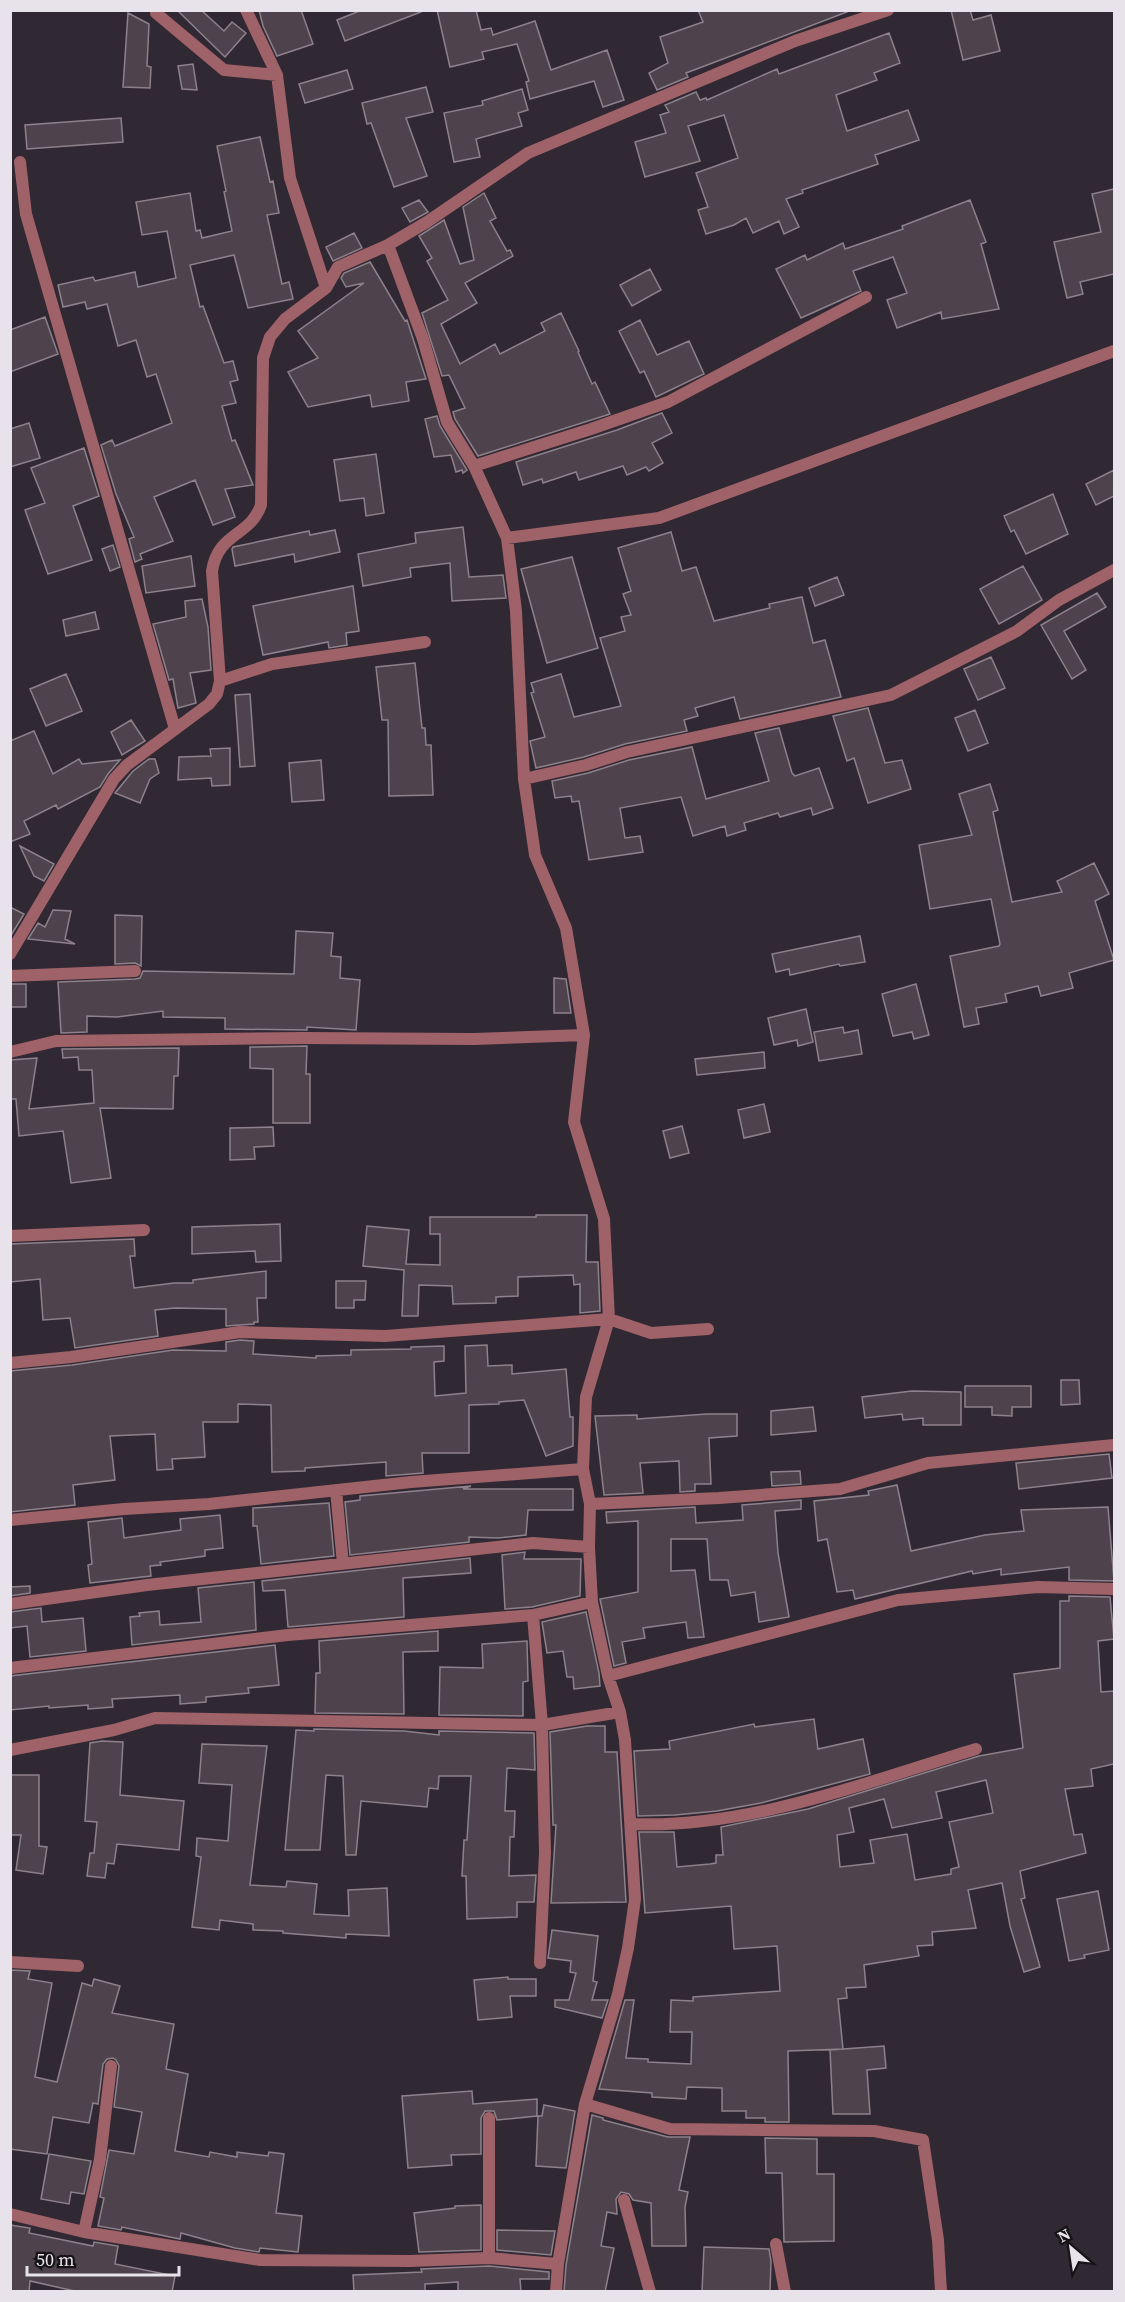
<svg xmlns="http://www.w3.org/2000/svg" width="1125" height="2302" viewBox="0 0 1125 2302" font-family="'Source Serif 4',serif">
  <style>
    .building { fill: #4e434c; stroke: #8e818b; stroke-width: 1.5; fill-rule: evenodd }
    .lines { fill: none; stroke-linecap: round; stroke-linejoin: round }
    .street { stroke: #9f6268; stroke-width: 12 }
  </style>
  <rect width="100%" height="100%" fill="#302832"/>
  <!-- building -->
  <path class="building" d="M177,10H201L224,31L232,22L246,33L225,57Z
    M259,10H301L313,44L277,56L263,26Z
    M362,10H421V12L345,41L337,20Z
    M437,10H476L481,30L491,28L493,35L535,21L551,70L607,50L624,100L603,107L594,81L530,99L526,82L529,81L517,44L482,52L484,59L450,67Z
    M698,10H847V12L686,73L688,77L657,90L649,73L668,63L660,37L703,22Z
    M951,10H970L973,20L991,15L1000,51L963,60Z
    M128,13L149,24L147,66L151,67L150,88L123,87Z
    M889,33L900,63L874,73L877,80L836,95L847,131L908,110L919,140L875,155L878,164L802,190L803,193L786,199L799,227L784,234L779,221L753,233L746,218L734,225L706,234L698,210L708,207L696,173L738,158L724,115L688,126L700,161L645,177L635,142L666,133L660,115L669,112L665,105L696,92L700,100L706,98L707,100L777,69L779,74Z
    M193,64L197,90L182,89L178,66Z
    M347,70L353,89L305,103L299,84Z
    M426,87L433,112L406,118L427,176L394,187L371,123L367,124L362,103Z
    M522,89L528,110L518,113L522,126L476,139L480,157L454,162L444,113L483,105L482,101Z
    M121,118L123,142L27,149L25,125Z
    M260,137L270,182L273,181L279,213L267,215L282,284L289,282L293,299L248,308L234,255L190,265L200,307L203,306L224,363L233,361L238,380L230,382L236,403L222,406L232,441L235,440L253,485L225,489L235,517L213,525L195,480L154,497L173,541L140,554L142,559L135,562L129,539L134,537L116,494L101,445L112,440L115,446L172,423L156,374L147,377L136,340L118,346L107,304L87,309L85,302L63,307L58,285L93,277L95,281L135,272L138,287L176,278L167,231L142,235L136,202L190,193L196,231L200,230L202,238L232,231L224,192L226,191L217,146Z
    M1114,189V274L1080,282L1083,294L1067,298L1054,242L1101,232L1092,194Z
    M484,193L496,218L490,221L507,251L510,250L513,256L465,283L477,303L441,324L460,364L495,344L500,354L545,331L541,323L561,313L579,351L578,352L592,384L595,382L610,414L478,456L455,419L453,412L465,408L449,375L442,376L422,313L448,300L427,261L432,258L419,236L444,220L460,264L474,260L463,207Z
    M419,200L428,212L410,222L402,208Z
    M970,200L986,242L981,244L999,309L942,319L941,312L897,328L887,300L907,293L893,257L853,271L861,291L801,318L776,269L805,255L807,260L843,243L845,249L903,229L902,226Z
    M354,233L362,248L333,261L326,247Z
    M370,262L405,321L407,320L426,379L406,382L409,401L372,407L370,395L308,407L288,372L318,358L298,331L364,283L346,287L341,278L344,273Z
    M650,269L661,290L632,306L620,285Z
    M45,317L58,354L10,372V330Z
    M640,320L657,355L689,341L704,374L656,397L644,371L640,373L619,331Z
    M662,413L672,433L652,443L663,463L649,471L646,467L627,475L623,466L579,480L576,472L543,483L542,479L523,485L516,462L617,430Z
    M437,416L440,426L467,470L463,473L462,470L456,472L451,455L434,457L425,419Z
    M29,423L40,458L10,467V429Z
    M84,448L99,496L73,506L92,560L48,574L25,510L45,503L31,468Z
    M376,454L384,513L366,516L364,498L340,501L334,460Z
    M1114,470V496L1096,505L1086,484Z
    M1053,494L1068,534L1026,554L1014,530L1011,532L1004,516Z
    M463,527L469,577L503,575L506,598L452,601L450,563L410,568L411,577L363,586L358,554L416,543L415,533Z
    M335,530L340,552L295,562L294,554L235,566L232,549L233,547L309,531L310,535Z
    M671,532L682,571L696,567L714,621L770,608L769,604L802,597L813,643L825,640L841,697L740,719L734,697L695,708L698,716L684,720L687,731L625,744L584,757L536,768L530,741L545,737L531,693L534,692L531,683L561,674L574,717L621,706L600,638L625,631L621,617L631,615L623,594L631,591L618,548Z
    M113,545L120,567L110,571L102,549Z
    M191,556L195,586L146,593L142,566Z
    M572,557L598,648L547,663L521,569Z
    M1023,566L1042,600L999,624L980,589Z
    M837,577L844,595L815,606L809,588Z
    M353,586L359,631L346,633L347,645L329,648L328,642L263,655L253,606Z
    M1097,593L1106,607L1064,631L1086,670L1072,679L1041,625Z
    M202,599L208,627L211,670L190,673L196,703L178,708L173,679L169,680L153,624L186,617L185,601Z
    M95,612L99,629L66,636L63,620Z
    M991,657L1005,688L978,700L964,669Z
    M415,663L422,728H425L426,745H431L433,795L389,796L388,720H382L376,667Z
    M66,674L82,711L46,726L30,689Z
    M250,694L255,766L240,767L235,695Z
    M868,708L885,763L902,760L911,789L868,803L854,758L847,761L833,716Z
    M975,710L988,743L968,751L955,718Z
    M131,720L145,741L122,755L111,732Z
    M779,728L792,773L795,776L819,768L833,808L813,815L811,808L780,817L778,813L744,823L746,830L727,836L725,826L693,836L681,797L620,808L625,838L640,836L643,852L589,860L579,801L572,802L571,796L555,798L552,781L588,773L629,760L692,747L706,799L769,781L755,733Z
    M34,731L53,774L79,759L82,764L120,760L108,774L100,787L58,809L56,805L24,821L30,834L10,842V741Z
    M230,748V785L212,786L211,778L178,780L179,757L211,756L210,749Z
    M149,759H155L159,773L150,779L140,803L115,793L133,771Z
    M321,760L324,800L292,802L289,763Z
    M990,784L998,810L993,812L1012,902L1062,892L1057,881L1094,863L1109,894L1095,901L1114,960L1069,973L1073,988L1041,996L1038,986L1005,994L1007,1002L976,1008L979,1024L964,1027L950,956L999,946L1000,944L991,899L930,909L919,845L972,835L959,794Z
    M20,846L54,864L44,881L34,876Z
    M10,907L24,914L10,937Z
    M53,910L71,911L65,939L75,944L28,939L38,923L45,927Z
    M115,915L142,916L141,966L135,963L115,964Z
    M296,931L333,933L331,956L341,957L340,978L360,980L356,1030L307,1027V1030L225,1029V1018L163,1017V1011L117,1017L87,1016V1032L61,1033L58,982L135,979L140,978L143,971L294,974Z
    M860,936L865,962L840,966L839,964L790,975L789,969L776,972L772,954Z
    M554,978L566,979L571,1013H554Z
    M10,984H26V1007H10Z
    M916,984L929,1035L914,1039L912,1032L893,1036L882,994Z
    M806,1009L813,1042L798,1046L797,1040L774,1045L768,1018Z
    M843,1027L844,1033L858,1030L862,1054L819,1061L814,1032Z
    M307,1046L306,1074H310V1123H273V1069L250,1068V1047Z
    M179,1048L178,1076H174L173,1109L100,1108L111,1178L71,1183L63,1131L19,1136L16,1099H10V1060L37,1058L29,1109L94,1103L92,1070H79L78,1057L63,1058L62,1049Z
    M764,1052L765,1068L697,1075L695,1059Z
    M764,1104L770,1132L744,1138L738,1110Z
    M682,1126L689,1153L670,1158L663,1131Z
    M273,1127L274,1146L254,1147L255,1159L230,1160V1128Z
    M536,1215H587L586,1262H598L600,1311L580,1313V1284L574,1285L573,1275L518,1277V1296L496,1297V1303L453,1304L452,1286L419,1285L418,1316H402L404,1270L363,1266L367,1226L409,1230L406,1264L440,1265V1234H430V1217H536Z
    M280,1224L281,1261L256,1262L255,1251L192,1254V1227Z
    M134,1239L135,1256H130L134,1288L174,1283H193V1280L266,1271V1298H257L258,1322H254V1324L226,1326V1309L175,1308L155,1310L158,1336L75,1348L70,1318L43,1320L40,1279L10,1282V1244Z
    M336,1281H366L365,1300H354V1308H336Z
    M240,1340L254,1341L253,1354L316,1358V1356L351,1355V1350L411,1349V1347L444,1346V1361L434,1362L435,1396L466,1393L465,1346L487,1345L488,1366L512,1365V1374L566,1369L570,1417H573V1446L546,1456L524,1400L499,1402V1404L469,1405V1453H422L423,1473L386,1476V1462L305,1468V1471L272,1472L271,1405L238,1404V1422H203L205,1457L172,1459L173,1469L157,1470L155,1434L110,1436L115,1480L73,1485L75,1505L10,1512V1371L72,1365L173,1350L226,1351V1342Z
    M1061,1380H1079L1080,1404L1061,1405Z
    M965,1386H1031V1407H1012V1416L992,1415V1407H965Z
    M912,1391L961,1392V1425H923V1418L903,1420L902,1414L865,1418L862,1397Z
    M813,1407L816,1431L771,1435V1411Z
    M707,1414H737V1436L709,1438L711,1484H695V1491L680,1492L679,1461L640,1463L643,1493L604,1495L595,1416L637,1415V1419Z
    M1109,1454L1112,1478L1019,1489L1016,1463Z
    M800,1471L801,1484L772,1486L771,1472Z
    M897,1485L911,1551L985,1535L1024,1531L1021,1510L1108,1507L1114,1581L1069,1580V1567L1001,1575V1569L973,1574L972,1571L855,1599L853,1590L837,1592L827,1539L818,1541L814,1501L869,1495L868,1491Z
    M471,1486L463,1489H573V1510H528L526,1535L498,1538L469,1537V1542L350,1555L345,1502L360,1500V1496Z
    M801,1500V1509L775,1511L778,1553L789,1617L759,1622L755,1592L731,1596L728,1580H710L707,1539H671V1571L695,1570L704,1637L688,1638L686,1622L643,1628L645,1638L622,1642L626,1663L614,1666L600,1599L638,1592V1521L607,1523L606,1512L695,1507L696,1523L743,1520L742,1505Z
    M329,1503L334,1556L261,1564L257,1526H253V1508Z
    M220,1515L223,1548L205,1550V1556L160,1562L161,1565L150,1566L151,1576L90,1583L88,1565L92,1564L88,1522L122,1518L124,1538L181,1530L180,1519Z
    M525,1552L524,1559H581L580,1596L532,1607L505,1609L502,1555Z
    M470,1558L471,1573L403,1578L404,1617L288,1627L285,1590L263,1591L262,1581Z
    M254,1582L256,1630L132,1645L130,1617L140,1616L139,1613L159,1611L160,1625L201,1622L198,1588Z
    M30,1586V1593L10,1596V1587Z
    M1069,1596L1110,1597L1114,1639L1098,1641L1101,1692L1114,1691V1764L1091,1769L1093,1786L1065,1789L1074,1835L1082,1834L1086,1853L1020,1871L1025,1898L1021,1899L1040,1967L1024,1972L1010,1926L1002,1883L968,1890L976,1928L932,1932L933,1945L917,1946L919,1956L864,1965L866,1987L846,1988L847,1998L838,1999L843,2049L788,2051L789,2122H765V2118H746V2111H722V2088L687,2087L686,2099L652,2097V2093L599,2089L625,2000H634L626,2058L648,2059V2062L691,2064L692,2032H670L671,2000L693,2001V1997L780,1991L777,1946L734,1949L731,1906L645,1913L639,1832H674L677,1867L710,1864L716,1863V1855H723L721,1827L808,1809L979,1756L1023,1748L1014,1674L1060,1668V1601H1069ZM986,1780L993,1813L949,1822L959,1867L951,1869V1874L915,1880L907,1834L870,1840L874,1863L840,1867L837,1835L854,1832L849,1808L884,1799L892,1828L942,1818L936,1792Z
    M41,1608L42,1622L83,1618L86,1651L30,1657L27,1626L10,1628V1612Z
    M586,1612L599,1673L600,1686L574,1689L573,1677H567L563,1651L547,1653L542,1622Z
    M438,1631V1651L403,1652L404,1714L315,1713L316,1673H320L319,1641Z
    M527,1641L528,1681L523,1682V1716L439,1715L440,1667L483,1668L482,1644Z
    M275,1645L279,1685L248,1688L249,1693L206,1697V1702L180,1704V1695L112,1699L113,1707L88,1709V1705L49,1708V1706L10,1710V1676Z
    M814,1719L818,1749L863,1739L870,1774L761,1803L717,1811L675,1815L638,1816L634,1751L670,1749L669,1741L754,1724L755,1727Z
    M587,1726H605V1752H617L626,1902L551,1903L556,1825H553L550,1732Z
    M314,1729L404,1731L439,1735V1731L534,1733L535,1770L507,1768L505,1811H515L514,1837H510L509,1876L536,1875L534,1902H517V1917L467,1919L466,1876H462L464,1840H467L471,1776H439L438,1789L429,1788L427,1807L361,1801L356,1855H346L343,1776L326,1775L320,1850H285L296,1730L314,1731Z
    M102,1741L123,1742L120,1795L184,1801L179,1850L117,1844L114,1864L107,1863L105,1878L87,1876L90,1853H94L97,1822L85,1821L90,1743Z
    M202,1744L267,1746L250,1885L286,1887L287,1881L317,1884L314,1914L349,1916L348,1890L387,1888L389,1936L346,1934V1938L283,1933V1931L253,1930V1924L220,1920L219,1930L192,1927L201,1857L196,1856L197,1838L228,1841L232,1785L199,1783Z
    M10,1775H39V1846L47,1847L43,1874L16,1870L21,1835H10Z
    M1098,1891L1109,1950L1084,1955L1085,1958L1069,1961L1057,1899Z
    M552,1930L598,1936L593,1981L597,1982L592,2000H608L602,2018L555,2007V2000H569L576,1973L570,1972L571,1961L548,1958Z
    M10,1970L30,1971L28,1979L52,1983L35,2077L57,2082L82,1983L92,1986L94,1979L120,1986L112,2013L174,2024L166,2069L188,2074L175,2151L209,2157L210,2152L237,2157V2152L268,2156L269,2152L284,2154L276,2213L302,2216L298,2252L260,2248L259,2252L235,2248L181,2233L180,2239L122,2227L121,2230L98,2226L104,2198L100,2197L109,2150L134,2154L142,2112L114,2107L119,2066L116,2060L113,2058L107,2059L103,2064L98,2104L93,2103L89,2123L53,2117L47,2154L10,2149Z
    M508,1977V1979H536V1996H510L512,2017L478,2020L474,1980Z
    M884,2046L886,2068L867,2070L870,2114H833L830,2050Z
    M472,2091L473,2104L537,2099V2116L497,2120L494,2111H485L481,2118V2154L451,2155L452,2165L408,2168L402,2096Z
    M544,2105L575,2111L566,2168L536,2166L538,2116H542Z
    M592,2115L603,2118V2120L668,2137H690L679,2190L688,2192L685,2207L686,2246H652L651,2203L633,2200L629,2194L621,2192L616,2199L617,2214L607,2212L601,2246L614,2248L605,2292H564L566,2265Z
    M765,2138L817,2139V2174H834V2241L784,2242L782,2173H766Z
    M49,2154L91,2161L84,2194L71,2192L69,2204L41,2199Z
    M481,2205V2250L419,2252L414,2213L455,2208V2206Z
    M10,2225L30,2228L29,2233L93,2246L94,2242L118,2246L115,2264L175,2276L172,2292H79L30,2281L29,2292H10Z
    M497,2230L555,2231L551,2255L497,2250Z
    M704,2247L769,2249L771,2261L770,2292H702Z
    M489,2266L549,2272V2279H520L521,2292H458V2282L425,2284V2292H354L353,2275L422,2272L421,2269Z"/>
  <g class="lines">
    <!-- street -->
    <path class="street" d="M246,10L277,75L290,178L326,288
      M156,13L224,70L277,75
      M20,162L26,214L175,729
      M388,245L423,339L447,422L474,466L507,538L516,611L524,779L535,855L566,928L584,1035L574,1122L604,1219L609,1319L586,1397L583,1469L590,1504L589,1547L592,1602L608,1676L620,1712L625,1740L635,1899L628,1948L618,1994L585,2104L558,2264L556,2292
      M474,466L591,429L668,402L866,297
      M507,538L659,518L1114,351
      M220,681L272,664L425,642
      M524,779L586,765L627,752L891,695L1017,631L1059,600L1114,570
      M10,954L114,779L127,765L209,704L217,694L220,681L212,571C218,532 250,537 261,505L263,358L270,337L285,319L326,288L338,267L388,245L427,222L528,153L795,41L888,10
      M10,976L135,971
      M10,1052L56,1041L303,1038L474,1039L584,1035
      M10,1236L144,1230
      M10,1363L71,1357L240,1332L385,1336L609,1319L651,1333L708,1329
      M336,1490L343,1564
      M590,1504L719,1498L840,1489L928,1463L1114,1445
      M10,1520L124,1509L209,1504L411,1482L583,1469
      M10,1604L147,1585L533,1543L589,1547
      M533,1615L542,1725L545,1852L540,1963
      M10,1668L288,1635L533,1615L592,1602
      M608,1676L898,1600L1038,1587L1114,1589
      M10,1750L114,1730L155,1718L542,1725L620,1712
      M632,1824C746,1829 868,1782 976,1749
      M10,1962L78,1966
      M585,2104L670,2129L874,2131L923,2140L938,2240L941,2292
      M624,2200L650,2292
      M10,2214L84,2232L260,2260L410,2261L489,2258L558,2264
      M84,2232L100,2159L111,2066
      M776,2244L785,2292
      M489,2258V2118"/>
  </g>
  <!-- border -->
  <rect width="1125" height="2302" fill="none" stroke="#e8e3ea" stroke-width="24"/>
  <!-- north arrow -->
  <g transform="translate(1071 2248) rotate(331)" stroke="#161317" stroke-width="4.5" paint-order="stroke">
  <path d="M0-4.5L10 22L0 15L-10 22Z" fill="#e8e3ea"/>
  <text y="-9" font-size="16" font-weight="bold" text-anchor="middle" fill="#e8e3ea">N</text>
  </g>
  <!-- scale -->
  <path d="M27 2266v9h152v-9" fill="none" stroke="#e8e3ea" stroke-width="3"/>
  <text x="36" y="2266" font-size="18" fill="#e8e3ea" stroke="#161317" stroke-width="4.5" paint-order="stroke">50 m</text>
</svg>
